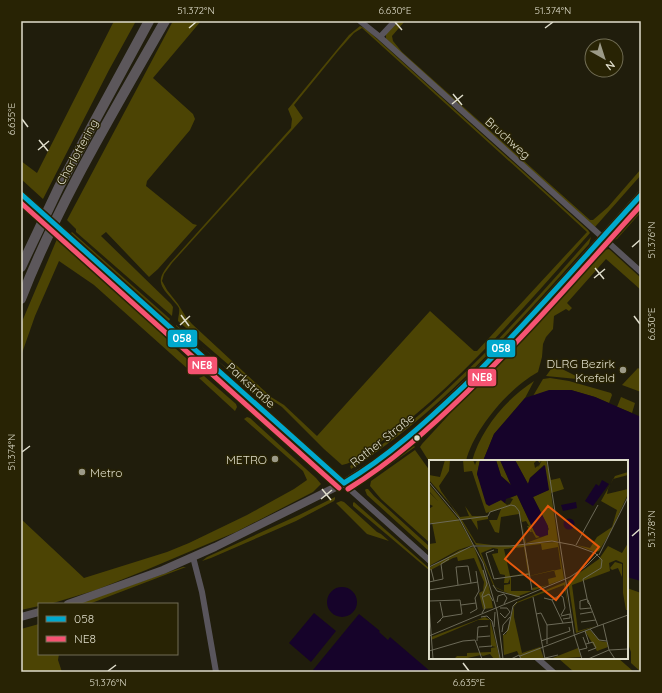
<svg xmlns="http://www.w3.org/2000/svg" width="662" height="693" viewBox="0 0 662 693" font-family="Quicksand,sans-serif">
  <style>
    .green { fill: #4c4404; fill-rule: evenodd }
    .water { fill: #16032a }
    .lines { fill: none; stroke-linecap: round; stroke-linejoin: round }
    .minor { stroke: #59555c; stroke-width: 6 }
    .secondary { stroke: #5c575c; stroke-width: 8 }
    .trunk { stroke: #5c575b; stroke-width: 10 }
    .bus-1-casing { stroke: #282304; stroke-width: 8 }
    .bus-2-casing { stroke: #282304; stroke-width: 8 }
    .bus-1 { stroke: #00a9ce; stroke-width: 5 }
    .bus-2 { stroke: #f65372; stroke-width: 5 }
    .ticks { fill: none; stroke: #dfddcb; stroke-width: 1.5 }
    .poi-dot { fill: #9c9a88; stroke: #282304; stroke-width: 1.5 }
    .bus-dot { fill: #dfddcb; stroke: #282304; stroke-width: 1.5 }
    .labels { text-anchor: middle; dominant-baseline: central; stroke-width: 3; stroke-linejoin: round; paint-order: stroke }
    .street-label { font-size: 12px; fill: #dfddcb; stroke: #282304 }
    .poi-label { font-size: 12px; fill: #dfddcb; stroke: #282304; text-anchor: end }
    .inset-road { fill: none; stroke: #6c6a58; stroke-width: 1 }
    .view { fill: #e8590c; fill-opacity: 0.15; stroke: #e8590c; stroke-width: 2 }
    .inset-edge { fill: none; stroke: #dfddcb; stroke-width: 2 }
    .line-badge { stroke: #282304; stroke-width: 1.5 }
    .badge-label { font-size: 11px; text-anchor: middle; font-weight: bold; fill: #fff }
    .neatline { fill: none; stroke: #dfddcb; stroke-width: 1.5 }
    .ticks-label { font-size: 10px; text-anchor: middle; fill: #dfddcb }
  </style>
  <rect width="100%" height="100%" fill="#201d0c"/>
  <!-- green -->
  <path class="green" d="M114,21H136L109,70L43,199L21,179V161L37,173Z
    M173,21H201L153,78L193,114L195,119L190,130L147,181L146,186L193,224L197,225L158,269L149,277L106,232L101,236L171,304L173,307L172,316L76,232V229L67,220Z
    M397,21H405L392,36L393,41L402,52L590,220H593L608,207L641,169V175L595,227L386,39V33Z
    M360,26L366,29L588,230L590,233C524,307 459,385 378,444C368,451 355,463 342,465L324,449L282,407L260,392L178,321C178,317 180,312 179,308C177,304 173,301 171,298C157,283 158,278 170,263L291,128L292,119L288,109L349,35ZM362,28L551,199L587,232L477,351H474L430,311L317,436L284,405L271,397L192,324L186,317L178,304L167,290L162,281L164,274L172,263L303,118L294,105L338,51L354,33Z
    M641,205V212L617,239L611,241L610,234L627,215Z
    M72,232L170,319L169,321L71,233Z
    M591,237L589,244C516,325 444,410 351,469L350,466C388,443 422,414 454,383C503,337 547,287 591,237Z
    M57,239L149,320L174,347L187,359L191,368L189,370L94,285L59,261L35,316L21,356V324Z
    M67,241L158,322L177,343L192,357L191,358L158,324L66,242Z
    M609,249L641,278V290L606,259L567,303L572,308L569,311L566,309L554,316L553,329L546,337L543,344L542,357L538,372C509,388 474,429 466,461H430V463L420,447L422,444L600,251Z
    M176,325L265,401L273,407V408L268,406L208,352L176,326Z
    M554,365L578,377L592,381L591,383L577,379L546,376Z
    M638,368L641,370V392L622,385Z
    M204,376L236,404L237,407L235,411L199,378Z
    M550,378L569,381L611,393L612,395L609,403L595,397L571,390L533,396L543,379Z
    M534,381L525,398L494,434L483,461H472C481,429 506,399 534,381Z
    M621,397L635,403L632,413L617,407Z
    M247,417L250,418L316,478L321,484L313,492L236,532L146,570L96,590L50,604H39V606L21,610V519L84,578L167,552L189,543L247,515L294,489L307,480L303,471L244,419Z
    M414,446L415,447L367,481H365C369,471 403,452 414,446Z
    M415,450L430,471V543L381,499L370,486L371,481Z
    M366,489H368L374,496L430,547V552L367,495L365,490Z
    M335,497V499L334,501L296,521L211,558L202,561L207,557L299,515Z
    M341,501L344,502L377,532L381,534L389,541L367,534L336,503Z
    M354,502L430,569V571L353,506V503Z
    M183,567H186L89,604H77Z
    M627,588L641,593V672L631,663V652L627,641Z
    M39,624V654H59L58,660L62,672H21V629Z
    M558,658H618L634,672H574Z"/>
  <!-- water -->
  <path class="water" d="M549,390H571L595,397L641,417V581L627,577V461H483L494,434L525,398Z
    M327 602a15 15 0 1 1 30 0a15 15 0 1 1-30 0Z
    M314,613L336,631L311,662L289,643Z
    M359,614L380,631L379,632L388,640L390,637L431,672H315L313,670Z"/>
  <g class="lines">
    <!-- minor -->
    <path class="minor" d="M360,21L380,37L641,272
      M380,37L395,21
      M21,194L46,216
      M53,223L430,561
      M193,557L202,592L216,672
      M537,658L553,672"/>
    <!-- secondary -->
    <path class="secondary" d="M68,604L163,570L215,547L344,483L383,458L423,425L466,384L511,339L641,195
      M21,617L39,612"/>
    <!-- trunk -->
    <path class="trunk" d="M21,267L59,187L149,21
      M21,299C58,203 114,111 165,21"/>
    <defs>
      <path id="bus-1" d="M21,194L344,483
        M344,483C389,456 426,422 464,386C526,325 582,259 641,195"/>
      <path id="bus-2" d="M21,203L339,488
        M348,489C392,462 430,428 467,392C528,333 584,268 641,205"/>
    </defs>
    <!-- bus-1 casing -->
    <use href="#bus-1" class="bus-1-casing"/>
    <!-- bus-2 casing -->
    <use href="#bus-2" class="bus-2-casing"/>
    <!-- bus-1 -->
    <use href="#bus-1" class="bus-1"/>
    <!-- bus-2 -->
    <use href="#bus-2" class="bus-2"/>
  </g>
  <!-- ticks -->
  <path class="ticks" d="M395,22L402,30M189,28L196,22M545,28L553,22M453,94L462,105M452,104L463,95M22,119L28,127M39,140L48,151M38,150L49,141M632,247L640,240M595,268L604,279M594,278L605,269M181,315L189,326M634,316L640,324M180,325L190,316M22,452L30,446M322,489L331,500M321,499L332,490M632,536L640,529M463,663L469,671M108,671L116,665"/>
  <!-- markers -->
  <g class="poi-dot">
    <circle cx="623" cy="370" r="4"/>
    <circle cx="275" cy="459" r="4"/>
    <circle cx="82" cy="472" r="4"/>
  </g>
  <circle class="bus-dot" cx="417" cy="438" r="3.5"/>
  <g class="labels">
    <!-- street labels -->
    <g class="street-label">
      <text transform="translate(508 138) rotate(42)">Bruchweg</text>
      <text transform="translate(77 152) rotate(-61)">Charlottering</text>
      <text transform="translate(251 385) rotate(42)">Parkstraße</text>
      <text transform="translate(382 440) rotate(-38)">Rather Straße</text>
    </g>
    <!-- poi labels -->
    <g class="poi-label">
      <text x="615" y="363">DLRG Bezirk<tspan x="615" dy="14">Krefeld</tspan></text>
      <text x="267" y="459">METRO</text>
      <text x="90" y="472" text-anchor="start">Metro</text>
    </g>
  </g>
  <!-- overview -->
  <g transform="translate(429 460)">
    <rect width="199" height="199" fill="#201d0c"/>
    <path d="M16,0H21L20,11L10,26L12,31L31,57L40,56L36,46L43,56H59V59L48,61L49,70L42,59L33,60L47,83L71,86L47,85L22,45L0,20V15L11,17ZM34,0H44L46,5L48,0H51L48,14L60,45L72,40L78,45L81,44L84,39L81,38L88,35L105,71L111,77L107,78L100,66L103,72H101L98,66H100L97,61L93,62L90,54L72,57L70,73L66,72L60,60H68L72,49L57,53L43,11L35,12ZM67,0H71L82,25L72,16ZM86,0H112L111,3L108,0L105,3L106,8L111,4L108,7L110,6L113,0H117L122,20L131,18L135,29L122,33L129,81L96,83L93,63L97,83L116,76L120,69L104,37L119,30L115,5L101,18L99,24ZM199,12V15L184,19L179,29L178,34L199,29V34L181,73L170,91L166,92L148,85L161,88L168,77L183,67L188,50L172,41L186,16ZM0,24L30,60L44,85L29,90L0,106V84L7,83L3,63H0V49L4,46L0,44V32L9,41L0,31ZM129,82L135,119L87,137L65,127L48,87L95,85L96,88V85L106,83ZM112,84L113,90L129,87L132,109L101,116L96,86ZM95,87L99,113L81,116L75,89ZM64,88L69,89V93L63,94L71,114L76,115L75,123H79L81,119V124L75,125V131L66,127L52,93ZM125,110L127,117L119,119L120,125L103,128L104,131H82V116L99,115L102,125L100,116ZM199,83V150H197L194,133V103L187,100L180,103L181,111L143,125L149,171L167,166L147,173L139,121L170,99L179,86L193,93ZM45,87L60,127L64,148L54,149L50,133L54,131L55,122L45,98L29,101L28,97L24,98L0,111V108L31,90ZM186,102L193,104V117L189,108L183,110L181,108ZM136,122L139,145L135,125L88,143L85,147V157L93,193L111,187L115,199H92L88,191L75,195L74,175L77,174L85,146L88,142ZM56,157L61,160L71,199H65L61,194L54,196L52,195L34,199H25L28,196H38V193L62,192V188L67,187L62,186L61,160H49L2,180V177ZM161,170L171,181L178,182L179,187L168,191L156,171ZM149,188L152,197L121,199Z" fill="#4c4404" fill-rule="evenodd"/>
    <path d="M51,0H67L72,16L82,25L71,0H86L99,24L101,18L116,5L120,30L104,37L119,66V75L111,77L107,75L88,35L77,39L76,43L72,40L60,46L57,44L48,14ZM173,20L180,24L164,46L156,41L167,24L170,26ZM147,42L148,48L134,51L132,45ZM134.5 64a5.5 5.5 0 1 1 11 0a5.5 5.5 0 1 1-11 0Z" fill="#16032a"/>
    <path class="inset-road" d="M118,0L145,174L153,199M0,22L30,58L54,103L68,151L74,199M0,64L59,56L61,52L82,45L86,46L90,51L103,130M147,85L169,45M65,90L57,93L65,119L100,114M170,95L199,37M0,107L43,86H81L123,81L144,85L166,93L173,100L172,108L154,119L159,143L162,146M2,109L5,121M0,122L14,119L12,104L20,99M29,125L27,107L39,106L42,123M64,125L68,131L91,137M0,130L49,122M54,137L60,134L64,141M104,137L116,199M115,138L123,140L134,163M158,139L151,141V149L162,148M123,140L131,135L134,137L136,148L132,155M159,140L169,166L199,155M0,141L31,140L33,154L14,157L8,163L12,160M11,142L14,157M68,142L69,136L75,134L78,138L75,144M32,145L47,143M0,146L4,199M41,153L48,149L46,138L50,131L47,111M53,153L56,148L53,136L58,124L54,110M71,153L76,158L81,152L78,148H71M107,154L112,153L118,165M151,154L163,152M132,156L141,154V158L134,159M52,157L58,156L63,161L71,198M152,162L167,160M174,164L180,190L186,199M118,165L144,162M65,167L66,152M161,169L170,180L178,181M156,171L160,183M73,172L74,165L81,157M74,175L79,170L84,146L88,142M0,176L141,117L156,107L169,94M49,177L61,176M48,181L49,167L59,166M112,181L141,171L140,167M118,184V165M157,184L164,182L167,188L159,191M50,187L63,186M150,190L158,188L154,177M0,191L34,181L46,180L53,199M91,196L169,166M116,198L129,195M82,199L90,195L92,199M159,199L180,190L199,189"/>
    <path class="view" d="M119,46L170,87L127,140L76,99Z"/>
    <rect width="199" height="199" class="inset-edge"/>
  </g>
  <g class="line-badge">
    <rect x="167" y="329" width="31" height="19" rx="4" fill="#00a9ce"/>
    <rect x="486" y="339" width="30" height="19" rx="4" fill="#00a9ce"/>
    <rect x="187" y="356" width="31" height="19" rx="4" fill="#f65372"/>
    <rect x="467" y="368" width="30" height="19" rx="4" fill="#f65372"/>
  </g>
  <g class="badge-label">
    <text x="182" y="342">058</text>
    <text x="501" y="352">058</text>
    <text x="202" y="369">NE8</text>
    <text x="482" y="381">NE8</text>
  </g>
  <!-- border -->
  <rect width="662" height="693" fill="none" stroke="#282304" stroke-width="44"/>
  <!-- legend -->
  <rect x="38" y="603" width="140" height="52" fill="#282304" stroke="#716d54"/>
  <rect x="46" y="616" width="20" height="6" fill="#00a9ce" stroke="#716d54"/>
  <text x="74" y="623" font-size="12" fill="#dfddcb">058</text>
  <rect x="46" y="636" width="20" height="6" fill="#f65372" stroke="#716d54"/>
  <text x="74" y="643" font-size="12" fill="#dfddcb">NE8</text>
  <!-- north arrow -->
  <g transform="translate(604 58) rotate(141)"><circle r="19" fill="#282304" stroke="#716d54"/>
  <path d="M0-3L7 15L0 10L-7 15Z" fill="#9c9a88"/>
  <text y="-6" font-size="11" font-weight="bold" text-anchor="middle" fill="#dfddcb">N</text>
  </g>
  <rect x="22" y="22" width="618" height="649" class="neatline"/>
  <g class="ticks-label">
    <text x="196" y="14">51.372°N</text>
    <text x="395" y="14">6.630°E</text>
    <text x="553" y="14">51.374°N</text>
    <text transform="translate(11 119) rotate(-90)" y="4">6.635°E</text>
    <text transform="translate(651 240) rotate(-90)" y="4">51.376°N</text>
    <text transform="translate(651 324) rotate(-90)" y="4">6.630°E</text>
    <text transform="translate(11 452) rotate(-90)" y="4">51.374°N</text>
    <text transform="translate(651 529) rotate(-90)" y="4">51.378°N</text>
    <text x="108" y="686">51.376°N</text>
    <text x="469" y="686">6.635°E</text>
  </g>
</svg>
